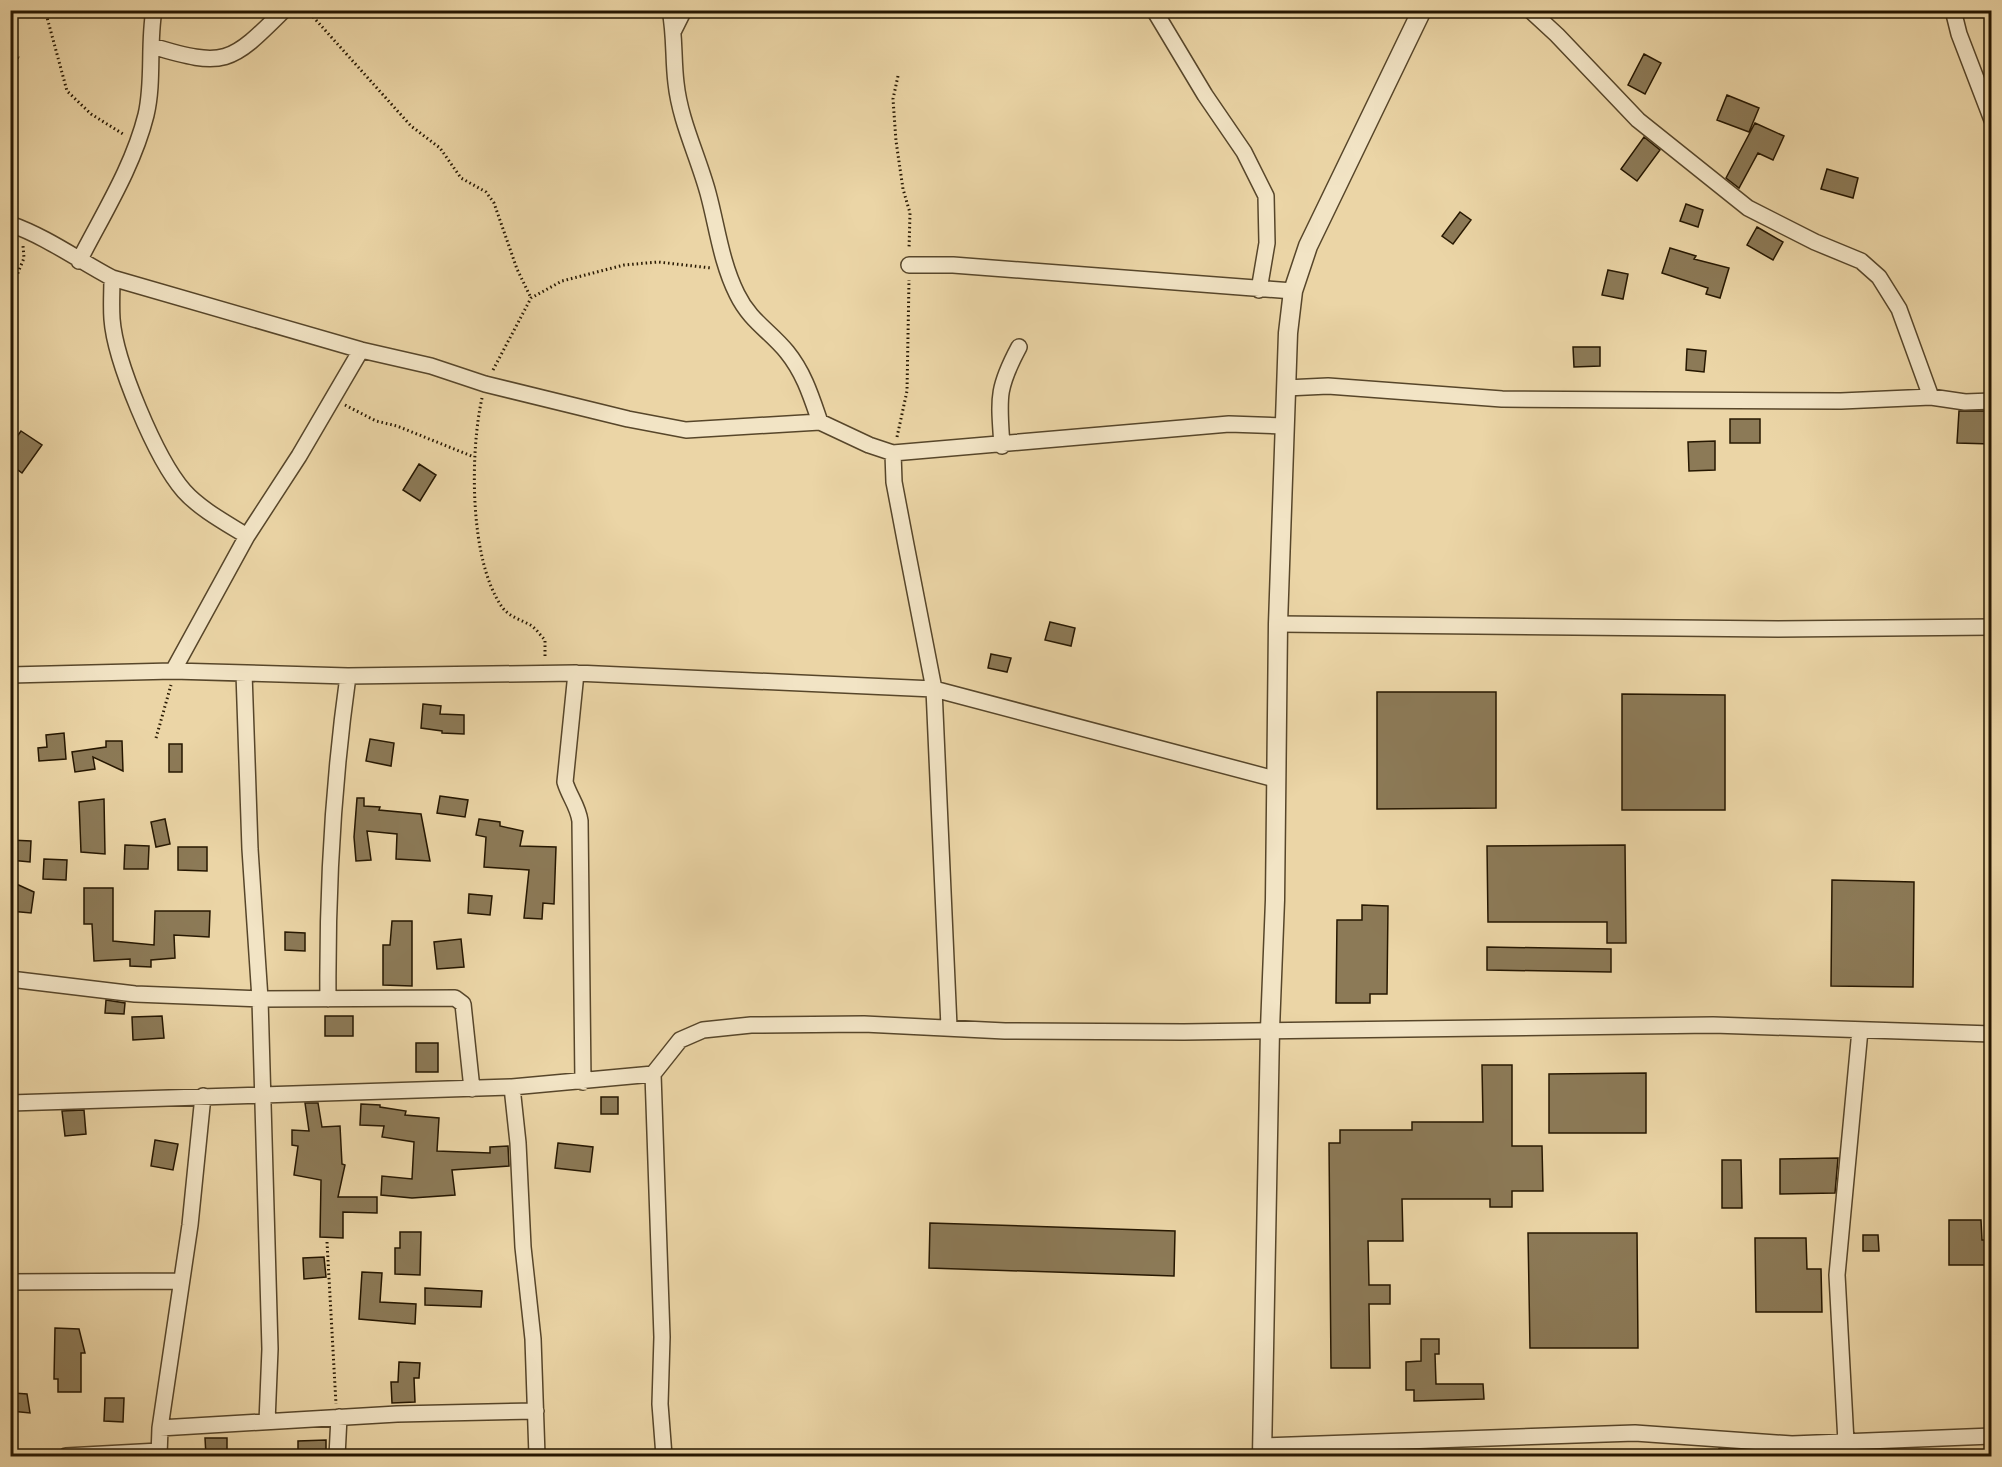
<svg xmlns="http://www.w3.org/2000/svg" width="2002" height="1467" viewBox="0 0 2002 1467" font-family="Vollkorn,serif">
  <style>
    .building { fill: #8c7a57; stroke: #261701; stroke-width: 1.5 }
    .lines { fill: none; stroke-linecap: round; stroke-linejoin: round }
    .minor-casing { stroke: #57462a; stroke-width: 18 }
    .tertiary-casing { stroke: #57462a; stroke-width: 21 }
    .path { stroke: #261701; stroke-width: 3; stroke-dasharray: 1.5 3; stroke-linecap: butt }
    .minor { stroke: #f2e4c5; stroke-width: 15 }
    .tertiary { stroke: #f2e4c5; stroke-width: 18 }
  </style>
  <rect width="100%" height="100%" fill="#ebd5a6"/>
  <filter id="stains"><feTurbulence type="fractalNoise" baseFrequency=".00333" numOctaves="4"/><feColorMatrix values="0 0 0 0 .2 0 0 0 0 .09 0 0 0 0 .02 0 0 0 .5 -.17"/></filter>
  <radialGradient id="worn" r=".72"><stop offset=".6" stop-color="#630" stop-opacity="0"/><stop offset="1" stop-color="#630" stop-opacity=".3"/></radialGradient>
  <!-- building -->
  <path class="building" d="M1644,54L1661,63L1645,94L1628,85Z
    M1727,95L1759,108L1749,132L1717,120Z
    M1755,123L1784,136L1773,160L1758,153L1739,188L1726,178Z
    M1644,137L1660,150L1637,181L1621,169Z
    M1827,169L1858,178L1853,198L1821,189Z
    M1686,204L1703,210L1698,227L1680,221Z
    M1460,212L1471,220L1453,244L1442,236Z
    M1757,227L1783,242L1773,260L1747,245Z
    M1670,248L1696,256L1694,259L1729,268L1720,298L1706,294L1708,288L1662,273Z
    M1608,270L1628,274L1623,299L1602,295Z
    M1573,347H1600V366L1574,367Z
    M1687,349L1706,351L1704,372L1686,370Z
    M1959,411H1992L1991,444L1957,443Z
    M1730,419H1760V443H1730Z
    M21,431L42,445L22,473L10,464V446Z
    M1715,441V470L1689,471L1688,442Z
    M419,464L436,475L420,501L403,490Z
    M1050,622L1075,628L1071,646L1045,640Z
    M991,654L1011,658L1007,672L988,668Z
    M1377,692H1496V808L1377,809Z
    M1622,694L1725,695V810H1622Z
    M423,704L441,706L440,714L464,715V734L442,733V731L421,728Z
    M64,733L66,759L39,761L38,748L47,747L46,735Z
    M370,739L394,743L391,766L366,761Z
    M106,741H122L123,771L93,757L95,769L75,772L72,752L106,747Z
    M169,744H182V772H169Z
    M440,796L468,800L465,817L437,813Z
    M357,798H364V806L380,807L379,810L421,814L430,861L396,859L397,834L367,831L371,860L356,861L354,837Z
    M104,799L105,854L81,852L79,802Z
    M165,819L170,844L156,847L151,822Z
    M479,819L500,822V826L523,831L520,846L556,847L554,904L543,903L542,919L524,918L529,870L484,867L486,837L476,835Z
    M10,840L31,841L30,862L10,860Z
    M125,845L149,846L148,869H124Z
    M1625,845L1626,943H1607V922H1488L1487,846Z
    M178,847H207V871L178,870Z
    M44,859L67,860L66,880L43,879Z
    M1832,880L1914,882L1913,987L1831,986Z
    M12,882L34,892L31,913L10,911Z
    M84,888H113V941L154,945L155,911H210L209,937L174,935L175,958L151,960V967L130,966V959L94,961L92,924H84Z
    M469,894L492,896L490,915L468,913Z
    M1362,905L1388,906L1387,994H1370V1003H1336L1337,920H1362Z
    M392,921H412V986L383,985V945H390Z
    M285,932L305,933V951L285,950Z
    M461,939L464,967L437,969L434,942Z
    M1487,947L1611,949V972L1487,970Z
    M106,1000L125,1003L124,1014L105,1013Z
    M162,1016L164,1038L133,1040L132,1017Z
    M325,1016H353V1036H325Z
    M416,1043H438V1072H416Z
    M1482,1065H1512V1146H1542L1543,1191H1512V1207H1490V1199H1402L1403,1241H1368L1369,1285H1390V1304H1369L1370,1368H1331L1329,1143H1340V1130H1412V1122H1483Z
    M1646,1073V1133H1549V1074Z
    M601,1097H618V1114H601Z
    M305,1103H318L322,1127L340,1126L342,1164L345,1165L338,1197H377V1213L343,1212V1238L320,1237L321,1180L294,1175L298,1146L292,1145V1130L309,1131Z
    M361,1104L380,1105V1107L406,1111L405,1115L439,1118L437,1151L490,1153V1147L508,1146L509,1166L452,1170L455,1195L412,1198L381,1195L382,1176L412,1179L414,1142L382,1137L384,1126L360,1125Z
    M84,1110L86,1134L65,1136L62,1111Z
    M155,1140L178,1144L173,1170L151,1166Z
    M558,1143L593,1147L590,1172L555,1168Z
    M1838,1158L1835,1193L1780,1194V1159Z
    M1722,1160H1741L1742,1208H1722Z
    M1949,1220H1981L1982,1240H1992V1265H1949Z
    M930,1223L1175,1231L1174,1276L929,1268Z
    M400,1232H421L420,1275L395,1274V1248H400Z
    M1528,1233H1637L1638,1348H1530Z
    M1863,1235H1878L1879,1251H1863Z
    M1755,1238H1806L1807,1269H1821L1822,1312H1756Z
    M324,1257L326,1277L304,1279L303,1258Z
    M362,1272L382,1273L380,1302L416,1304L415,1324L359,1319Z
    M425,1288L482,1291L481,1307L425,1305Z
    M55,1328L79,1329L85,1353H81V1392H58V1379H54Z
    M1421,1339H1439V1354H1435L1436,1384H1483L1484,1399L1414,1401V1390H1406V1362L1421,1361Z
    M399,1362L420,1363L419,1378H414L415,1402L392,1403L391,1382H398Z
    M13,1393L27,1394L30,1413L11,1411Z
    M105,1398H124L123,1422L104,1421Z
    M205,1438H227V1456H206Z
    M326,1440V1454H298V1441Z
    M1719,1449L1761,1452V1456H1719Z"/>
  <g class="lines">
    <defs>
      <path id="minor" d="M670,10C675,35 673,59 676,83C680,121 698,156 708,193C717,226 721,262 737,294C750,321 770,331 787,352C804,373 811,396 820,422
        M1154,10L1205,95L1244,152L1266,196L1267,243L1259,290
        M1530,10L1557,35L1638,120L1748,208L1815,242L1861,261L1879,277L1899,309L1931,397
        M1953,10L1959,34L1992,120
        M674,30L684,10
        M152,46C225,68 230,64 284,10
        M10,224C47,237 78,260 112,278L361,350L431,366L485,384L628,419L686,430L820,422L869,445L893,453L894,482L906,545L934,689L949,1027
        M79,261C103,214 133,167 146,115C154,81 148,45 154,10
        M909,265H953L1293,291
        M112,278C112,291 111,305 112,319C115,361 156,459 184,491C200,509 226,523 247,536
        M1286,388L1328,386L1502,399L1841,401L1931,397L1965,402L1992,401
        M1002,446C999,399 996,390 1019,347
        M893,453L1229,424L1283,426
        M1278,624L1778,629L1992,627
        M173,671L247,536L299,456L361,350
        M244,673L250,849L260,999L270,1349L267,1422
        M576,673L565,782C569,796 578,806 580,821L583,1082
        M10,675L173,671L348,676L576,673L934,689L1275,779
        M10,979L135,994L260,999L455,998L463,1004L472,1089
        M328,999C327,890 333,783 348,676
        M653,1074L662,1337L660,1404L664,1456
        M512,1087L518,1143L523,1247L533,1339L537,1456
        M10,1103L512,1087L653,1074L680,1040L703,1030L751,1025L864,1024L1005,1031L1184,1032L1713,1025L1992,1034
        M10,1282L181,1281
        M160,1428L397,1414L536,1411
        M1846,1442L1837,1275L1860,1030
        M1262,1446L1635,1433L1792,1444L1992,1436
        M66,1456L159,1451
        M159,1456L160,1428L190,1225L203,1096
        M337,1456L339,1417"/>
      <path id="tertiary" d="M1262,1456L1270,1029L1275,900L1278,624L1288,333L1293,291L1308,246L1422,10"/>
    </defs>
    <!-- minor casing -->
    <use href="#minor" class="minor-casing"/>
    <!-- tertiary casing -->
    <use href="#tertiary" class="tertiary-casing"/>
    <!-- path -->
    <path class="path" d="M45,10L67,91L91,114L123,134
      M307,10L411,126L440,148L461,178L486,192L494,203L517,269L531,298
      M10,54L19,58
      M898,76L893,99L896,141L903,189L910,213L909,249
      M10,313L15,280L24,258L23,246
      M493,370L531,298L562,281L624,265L658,262L711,268
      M482,398C470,452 469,560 502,607C509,617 522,620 532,626C537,630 541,636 545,640V658
      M345,405L376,421L397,426L474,457
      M897,437L907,391L909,280
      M156,738L171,685
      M327,1242L336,1404"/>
    <!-- minor -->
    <use href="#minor" class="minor"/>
    <!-- tertiary -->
    <use href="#tertiary" class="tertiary"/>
  </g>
  <!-- margin -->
  <rect width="2002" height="1467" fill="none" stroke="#ebd5a6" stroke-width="36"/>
  <rect x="12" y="12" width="1978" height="1443" fill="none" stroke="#261701" stroke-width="3"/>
  <rect x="18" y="18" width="1966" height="1431" fill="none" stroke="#261701" stroke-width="1.5"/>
  <rect width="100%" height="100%" filter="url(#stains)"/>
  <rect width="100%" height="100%" fill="url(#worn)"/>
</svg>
